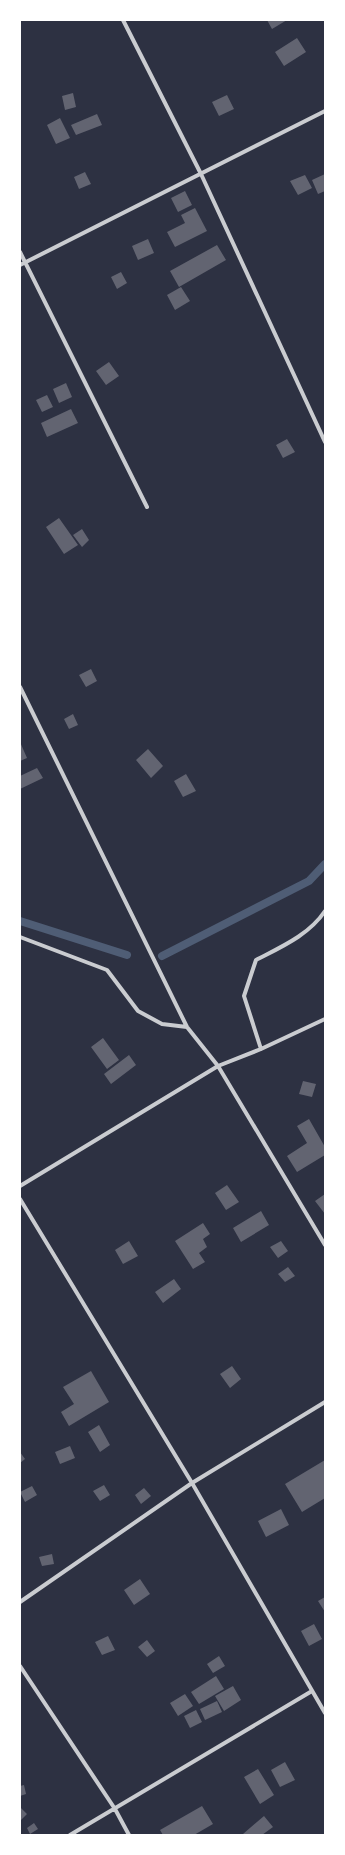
<svg xmlns="http://www.w3.org/2000/svg" width="345" height="1855" viewBox="0 0 345 1855" font-family="'Times New Roman',serif">
  <style>
    .lines { fill: none; stroke-linecap: round; stroke-linejoin: round }
    .stream { stroke: #4f5d75; stroke-width: 8 }
    .building { fill: #626471 }
    .minor { stroke: #caccd0; stroke-width: 4 }
  </style>
  <rect width="100%" height="100%" fill="#2d3142"/>
  <g class="lines">
    <!-- stream -->
    <path class="stream" d="M20,921L127,955
      M162,956L309,881L325,864"/>
  </g>
  <!-- building -->
  <path class="building" d="M267,20H287L272,29Z
    M297,38L306,52L284,66L275,52Z
    M73,93L76,107L65,110L62,96Z
    M227,95L234,109L219,116L212,102Z
    M97,114L102,125L76,135L71,125Z
    M60,118L70,138L56,144L47,125Z
    M85,172L91,184L79,189L74,177Z
    M325,174V191L318,194L312,180Z
    M305,175L312,188L298,195L290,181Z
    M185,191L192,205L178,212L171,198Z
    M195,208L207,231L175,247L167,232L185,223L181,215Z
    M148,239L154,253L138,260L132,246Z
    M217,245L226,260L179,287L170,271Z
    M121,272L127,283L117,289L111,277Z
    M181,287L190,301L175,310L167,295Z
    M109,362L119,376L106,385L96,371Z
    M66,383L72,397L59,403L53,389Z
    M47,395L53,407L42,412L36,400Z
    M71,409L78,423L47,437L41,423Z
    M287,439L295,452L283,458L276,445Z
    M59,518L78,545L64,554L46,527Z
    M82,529L89,540L82,547L73,535Z
    M91,669L97,681L86,687L79,675Z
    M73,714L78,725L69,729L64,719Z
    M20,742L27,758L20,761Z
    M148,749L163,766L151,778L136,760Z
    M37,768L43,778L20,789V776Z
    M186,774L196,791L183,797L174,781Z
    M103,1038L119,1060L107,1069L91,1047Z
    M129,1055L136,1065L111,1084L104,1074Z
    M303,1081L316,1084L312,1097L299,1094Z
    M309,1119L325,1147V1155L297,1172L287,1156L307,1143L297,1126Z
    M227,1185L239,1202L226,1210L215,1193Z
    M325,1194V1214L315,1201Z
    M261,1211L269,1225L241,1242L233,1228Z
    M203,1223L210,1234L203,1239L207,1247L199,1253L205,1262L193,1269L175,1241Z
    M129,1241L138,1256L123,1264L115,1250Z
    M281,1241L288,1251L278,1258L270,1247Z
    M288,1267L295,1276L285,1282L278,1274Z
    M174,1279L181,1289L163,1303L155,1292Z
    M232,1366L241,1379L230,1388L220,1374Z
    M91,1371L109,1402L69,1426L61,1412L74,1404L63,1387Z
    M99,1425L110,1445L100,1452L88,1432Z
    M70,1446L75,1458L60,1464L55,1452Z
    M20,1452L25,1459L20,1463Z
    M325,1460V1498L302,1512L285,1484Z
    M104,1485L110,1495L100,1501L93,1491Z
    M32,1486L37,1495L25,1502L20,1492Z
    M144,1488L151,1496L141,1504L135,1495Z
    M281,1509L289,1525L266,1537L258,1521Z
    M52,1554L54,1564L42,1566L39,1557Z
    M140,1579L150,1594L134,1605L124,1590Z
    M325,1597V1612L318,1601Z
    M314,1624L322,1639L309,1646L301,1631Z
    M108,1636L115,1650L102,1655L95,1642Z
    M147,1640L155,1651L147,1657L138,1647Z
    M219,1656L225,1666L213,1673L207,1664Z
    M216,1676L224,1689L199,1704L191,1692Z
    M233,1686L241,1700L224,1711L215,1696Z
    M185,1694L193,1706L178,1716L170,1703Z
    M217,1701L222,1712L205,1720L200,1709Z
    M196,1710L202,1722L190,1728L184,1716Z
    M285,1762L295,1780L280,1787L271,1770Z
    M258,1769L274,1795L260,1804L244,1777Z
    M24,1785L26,1794L20,1796V1786Z
    M202,1806L213,1824L194,1835H163L160,1830Z
    M20,1807L27,1814L20,1821Z
    M264,1816L273,1827L262,1835H244L243,1834Z
    M34,1823L38,1829L30,1834L27,1828Z"/>
  <g class="lines">
    <!-- minor -->
    <path class="minor" d="M123,20L201,174L325,442
      M20,252L147,507
      M20,265L325,111
      M20,687L187,1027L218,1066L325,1245
      M20,937L107,970L138,1011L162,1024L187,1027
      M261,1049L244,996L256,960C281,947 309,935 325,911
      M20,1186L218,1066L261,1049L325,1019
      M20,1199L192,1483L325,1713
      M20,1602L192,1483L325,1402
      M20,1666L115,1809L129,1835
      M70,1835L312,1691"/>
  </g>
  <!-- border -->
  <rect width="345" height="1855" fill="none" stroke="#ffffff" stroke-width="42"/>
</svg>
